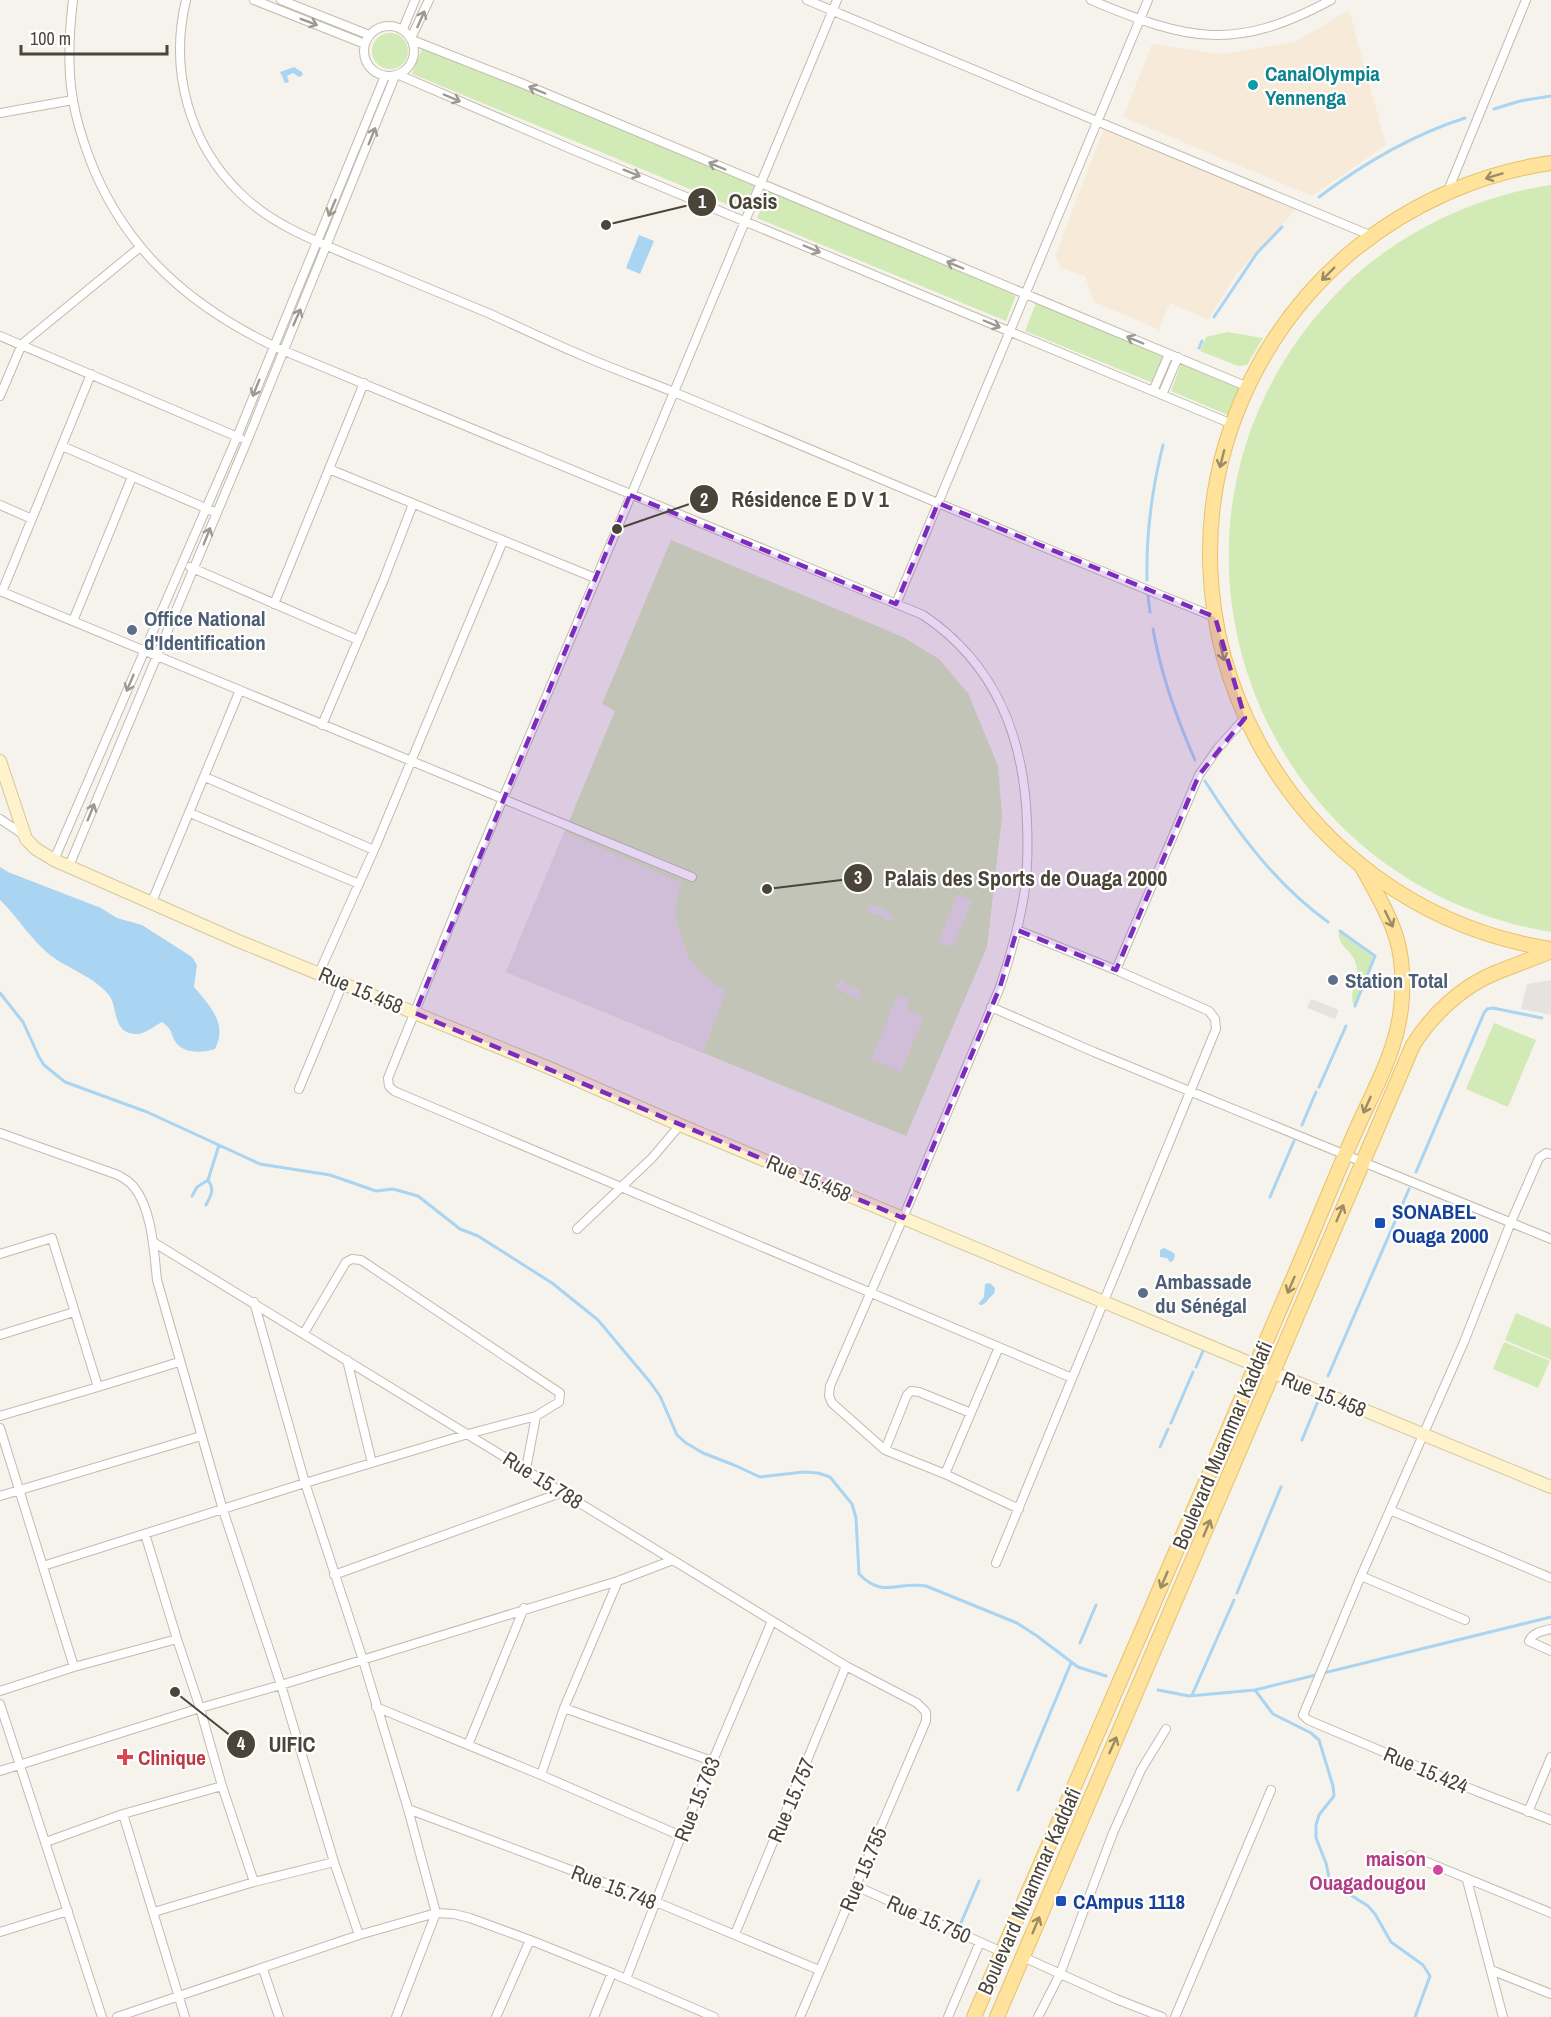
<svg xmlns="http://www.w3.org/2000/svg" width="1551" height="2017" viewBox="0 0 1551 2017" font-family="'Archivo Narrow',sans-serif">
  <style>
    .commercial { fill: #f7ead8 }
    .green { fill: #d2eab5 }
    .parking { fill: #e5e3e0 }
    .water { fill: #a9d4f2 }
    .lines { fill: none; stroke-linecap: round; stroke-linejoin: round }
    .stream { stroke: #a9d4f2; stroke-width: 3 }
    .street-casing { stroke: #c2bbae; stroke-width: 10 }
    .secondary-casing { stroke: #d6c79b; stroke-width: 14 }
    .primary-casing { stroke: #e6c16a; stroke-width: 16 }
    .street { stroke: #fff; stroke-width: 8 }
    .secondary { stroke: #fff3cd; stroke-width: 12 }
    .primary { stroke: #ffe39c; stroke-width: 14 }
    .oneway { stroke: #9c9892 }
    .oneway2 { stroke: #9c8c66 }
    .marked { fill: #7b2cbf; fill-opacity: 0.2; stroke: #7b2cbf; stroke-width: 4.5; stroke-dasharray: 12 8; stroke-linejoin: round }
    .culture-dot { fill: #0f9aa8; stroke: #fff; stroke-width: 2 }
    .service-dot { fill: #5c6f8a; stroke: #fff; stroke-width: 2 }
    .transit-dot { fill: #1a4fb4; stroke: #fff; stroke-width: 2 }
    .health-dot { fill: #e0444e; stroke: #fff; stroke-width: 2 }
    .hotel-dot { fill: #d1479c; stroke: #fff; stroke-width: 2 }
    .labels { text-anchor: middle; dominant-baseline: central; stroke-width: 4.5; stroke-linejoin: round; paint-order: stroke }
    .culture-label { font-size: 21px; font-weight: bold; fill: #0d838f; stroke: #fff; text-anchor: start }
    .service-label { font-size: 21px; font-weight: bold; fill: #4e5e75; stroke: #fff; text-anchor: start }
    .street-label { font-size: 21px; fill: #4b4439; stroke: #fff }
    .transit-label { font-size: 21px; font-weight: bold; fill: #164399; stroke: #fff; text-anchor: start }
    .health-label { font-size: 21px; font-weight: bold; fill: #be3a42; stroke: #fff; text-anchor: start }
    .hotel-label { font-size: 21px; font-weight: bold; fill: #b23c85; stroke: #fff; text-anchor: end }
    .leader { fill: none; stroke: #4b4439; stroke-width: 2 }
    .callout-dot { fill: #4b4439; stroke: #fff; stroke-width: 2 }
    .mark-label { font-size: 18px; text-anchor: middle; font-weight: bold; fill: #fff }
    .callout-label { font-size: 22px; text-anchor: middle; font-weight: bold; fill: #4b4439; stroke: #fff; stroke-width: 4.5; stroke-linejoin: round; paint-order: stroke }
  </style>
  <rect width="100%" height="100%" fill="#f6f3ec"/>
  <!-- commercial -->
  <path class="commercial" d="M1349,10L1386,145L1312,196L1123,117L1152,44L1221,54L1260,48L1297,41Z
    M1104,128L1297,207L1289,217L1236,274L1208,320L1170,303L1160,325V330L1094,302L1085,276L1061,268L1055,256Z"/>
  <!-- green -->
  <path class="green" d="M372 51a18 18 0 1 1 36 0a18 18 0 1 1-36 0Z
    M423,46L755,184L743,211L415,75L412,74Z
    M1551,185V932C1241,880 1119,506 1345,285C1400,232 1475,196 1551,185Z
    M768,191L1016,295L1006,321L757,218Z
    M1036,303L1164,356L1153,383L1025,331Z
    M1227,332L1263,338L1247,365L1238,366L1200,351L1206,337Z
    M1182,362L1240,387L1228,415L1171,391Z
    M671,540L903,637L939,659L968,693L998,766L1002,816L987,947L906,1136L506,972L615,711L602,704Z
    M1339,931L1374,957L1354,1006C1348,991 1360,978 1356,964C1353,950 1337,947 1339,931Z
    M1494,1023L1536,1040L1508,1107L1466,1089Z
    M1516,1313L1551,1328V1360L1505,1340Z
    M1504,1342L1550,1361L1538,1388L1493,1369Z"/>
  <!-- parking -->
  <path class="parking" d="M564,832L682,883L677,897L676,920L690,960L705,976L726,992L703,1052L506,972Z
    M957,895L972,900L953,947L938,942Z
    M874,905L883,908L894,917L888,922L880,915L869,914L868,906Z
    M842,980L851,987L861,990L860,1000L848,995L835,986Z
    M1551,980V1015L1521,1009L1527,984Z
    M898,995L910,999L906,1009L924,1017L901,1072L871,1059Z
    M1311,999L1339,1010L1335,1019L1307,1008Z"/>
  <!-- water -->
  <path class="water" d="M294,67L302,72L303,75L299,77L293,73L287,76L289,82L285,83L280,72Z
    M639,235L654,241L640,274L626,268Z
    M0,867L8,872L101,908L117,918L142,925L192,957L197,965L194,987C210,1006 228,1024 215,1049C203,1053 182,1054 175,1041C170,1032 173,1030 162,1022C150,1028 144,1037 129,1033C112,1027 118,1005 108,994C93,976 68,969 50,955C30,939 18,917 0,900Z
    M1164,1248L1174,1253L1175,1256L1173,1261L1170,1262L1167,1258L1160,1257V1250Z
    M990,1283L995,1288L994,1294C988,1297 987,1305 980,1305L979,1303L984,1297L985,1284Z"/>
  <g class="lines">
    <!-- stream -->
    <path class="stream" d="M1494,109L1520,101L1551,96
      M1319,197C1364,163 1412,135 1465,118
      M1214,317L1257,253L1282,227
      M1199,348L1202,341
      M1147,580C1146,535 1152,489 1163,445
      M1148,596L1150,612
      M1153,629C1161,675 1176,717 1195,760
      M1205,781C1239,835 1277,885 1328,922
      M1340,931L1375,956L1355,1006
      M0,993L23,1022L39,1057L44,1065L65,1082L147,1112L260,1164L330,1175L376,1191L393,1189L418,1196L460,1229L478,1236L552,1283L598,1320L650,1382L660,1396L677,1435L686,1443L703,1453L734,1465L760,1477L803,1472L818,1473L830,1477L852,1504L856,1518L859,1574C884,1599 896,1581 926,1586L1017,1623L1037,1636L1078,1667L1106,1676
      M1319,1087L1346,1026
      M1302,1125L1316,1092
      M1416,1172L1484,1013L1487,1009L1493,1008L1542,1018
      M192,1196L197,1187L208,1180
      M1270,1197L1294,1141
      M206,1205C211,1195 215,1190 208,1180L219,1145
      M1196,1367L1203,1351
      M1328,1376L1409,1189
      M1171,1423L1193,1372
      M1302,1440L1318,1401
      M1160,1447L1168,1429
      M1237,1593L1281,1487
      M1080,1643L1096,1605
      M1158,1690L1189,1696L1255,1690L1551,1617
      M1255,1690L1273,1714L1311,1733L1319,1740L1333,1786L1334,1796L1319,1815L1316,1825V1838L1326,1863L1329,1877L1335,1885L1368,1906L1375,1914L1391,1942L1423,1965L1430,1976L1415,2017
      M1192,1695L1234,1600
      M1018,1790L1071,1663
      M960,1925L979,1881"/>
    <defs>
      <path id="street" d="M73,0C69,33 67,67 73,100C76,119 82,138 89,157C124,251 193,309 282,350L923,615C996,664 1024,737 1027,822C1028,847 1028,871 1024,895C1019,926 1010,957 1000,987L903,1218L830,1386L829,1396L832,1403L885,1450L945,1474L1019,1509
        M186,0C169,70 189,144 241,194C274,226 316,241 358,259C401,277 445,295 488,313C519,327 550,342 581,355C613,369 645,380 676,393C856,468 1034,545 1215,617
        M254,0L365,44
        M281,0L369,35
        M807,0L1372,236
        M837,0L617,529L461,898L388,1078L389,1086L394,1091L1072,1378
        M1091,0C1188,41 1235,52 1331,0
        M364 51a25 25 0 1 1 50 0a25 25 0 1 1-50 0Z
        M403,29L415,0
        M411,38L429,0
        M412,40L521,83L1248,387
        M399,75L571,149L1232,424
        M0,113L73,100
        M1447,193L1526,0
        M0,336L240,438
        M1153,391L1169,354
        M1162,395L1178,357
        M0,396L22,344L139,248
        M62,446L217,513
        M329,469L595,578
        M0,505L32,519
        M190,567L358,640
        M0,591L692,877
        M2,592L91,374
        M274,604L364,383
        M896,604L1148,0
        M73,621L132,477
        M322,725L384,579L413,504
        M205,777L374,850
        M190,813L359,884
        M0,819L24,835
        M54,860L237,437L385,76
        M69,866L247,441L395,76
        M151,904L240,690
        M1116,970L1199,775L1218,748L1245,718
        M319,973L374,850L503,541
        M991,1007L1094,1052L1551,1239
        M299,1089L343,983
        M0,1133L118,1175C123,1178 129,1181 133,1186C152,1208 154,1251 157,1280L223,1510L281,1685L334,1862L359,1935
        M1551,1154L1546,1153L1539,1158L1511,1222L1464,1342L1361,1576L1303,1715L1308,1720L1476,1791L1551,1820
        M577,1229L652,1158L680,1125
        M153,1242L846,1666L917,1703L926,1712V1721L800,2017
        M0,1254L52,1238L98,1387L0,1416
        M254,1302L305,1483L363,1660L408,1809L436,1913
        M0,1335L74,1312
        M347,1360L372,1463
        M98,1387L179,1362
        M0,1428L74,1667
        M885,1450L907,1395L911,1391L919,1392L971,1413
        M526,1469L536,1416
        M945,1474L999,1347
        M0,1496L201,1436
        M1390,1510L1551,1578
        M145,1534L177,1639L200,1708L222,1786L254,1882
        M996,1563L1216,1029L1215,1019L1209,1011L1116,970L1017,930
        M43,1566L305,1483L468,1434L536,1416L559,1402L560,1393L361,1260L352,1259L346,1262L304,1333
        M334,1575L563,1492
        M1361,1576L1465,1620
        M1551,1629C1543,1631 1533,1632 1529,1641L1551,1651
        M0,1691L74,1667L177,1639
        M0,1704L102,2017
        M376,1707L541,1775L681,1836
        M564,1708L712,1761
        M468,1745L524,1608
        M0,1771L200,1708L281,1685L618,1581L673,1560
        M541,1775L564,1708L618,1581
        M408,1809L656,1902L819,1970
        M1528,1812L1551,1757
        M123,1814L185,2017
        M46,1842L123,1814L222,1786
        M1410,1855L1551,1913
        M1467,1880L1503,2017
        M856,1886L1002,1952
        M154,1912L254,1882L334,1862
        M0,1932L68,1911
        M735,1934L846,1666
        M1023,1957L1116,1999L1162,2017
        M263,1969L279,2017
        M1491,1970L1551,1994
        M626,1979L681,1836L772,1621
        M117,2017L359,1935L436,1913L454,1914L470,1918L530,1940L612,1973L714,2017
        M396,2017L436,1913
        M496,2017L530,1940
        M594,2017L612,1973
        M948,2017L980,1942
        M1038,2017L1060,1974L1113,1833L1141,1770L1166,1729
        M1175,2017L1271,1790"/>
      <path id="secondary" d="M0,761L26,839L36,849L54,860L236,940L552,1069L680,1125L1274,1373L1551,1487"/>
      <path id="primary" d="M1551,163C1479,173 1411,204 1355,249C1311,285 1275,331 1250,382C1132,624 1288,908 1551,949
        M974,2017C1080,1772 1188,1527 1292,1281C1313,1233 1332,1184 1353,1137C1371,1095 1396,1054 1401,1008C1408,945 1391,920 1362,867
        M997,2017L1413,1045C1432,1015 1461,987 1495,973C1514,965 1533,959 1551,951"/>
    </defs>
    <!-- street casing -->
    <use href="#street" class="street-casing"/>
    <!-- secondary casing -->
    <use href="#secondary" class="secondary-casing"/>
    <!-- primary casing -->
    <use href="#primary" class="primary-casing"/>
    <!-- street -->
    <use href="#street" class="street"/>
    <!-- secondary -->
    <use href="#secondary" class="secondary"/>
    <!-- primary -->
    <use href="#primary" class="primary"/>
  </g>
  <!-- one-way arrows -->
  <defs><path id="oneway-shaft" d="M-6 0H5M1.5-3L5.5 0L1.5 3" fill="none" stroke-width="1.6" stroke-linecap="round" stroke-linejoin="round" transform="scale(1.5)"/></defs>
  <g class="oneway">
    <use href="#oneway-shaft" transform="translate(421 19) rotate(-66)"/>
    <use href="#oneway-shaft" transform="translate(309 22) rotate(21)"/>
    <use href="#oneway-shaft" transform="translate(537 90) rotate(-157)"/>
    <use href="#oneway-shaft" transform="translate(452 98) rotate(23)"/>
    <use href="#oneway-shaft" transform="translate(372 136) rotate(-68)"/>
    <use href="#oneway-shaft" transform="translate(717 166) rotate(-157)"/>
    <use href="#oneway-shaft" transform="translate(632 173) rotate(22)"/>
    <use href="#oneway-shaft" transform="translate(332 208) rotate(113)"/>
    <use href="#oneway-shaft" transform="translate(812 249) rotate(23)"/>
    <use href="#oneway-shaft" transform="translate(955 265) rotate(-157)"/>
    <use href="#oneway-shaft" transform="translate(297 317) rotate(-66)"/>
    <use href="#oneway-shaft" transform="translate(992 324) rotate(23)"/>
    <use href="#oneway-shaft" transform="translate(1135 340) rotate(-157)"/>
    <use href="#oneway-shaft" transform="translate(256 388) rotate(112)"/>
    <use href="#oneway-shaft" transform="translate(207 536) rotate(-68)"/>
    <use href="#oneway-shaft" transform="translate(130 683) rotate(113)"/>
    <use href="#oneway-shaft" transform="translate(91 812) rotate(-68)"/>
  </g>
  <g class="oneway2">
    <use href="#oneway-shaft" transform="translate(1494 176) rotate(163)"/>
    <use href="#oneway-shaft" transform="translate(1328 274) rotate(135)"/>
    <use href="#oneway-shaft" transform="translate(1222 459) rotate(104)"/>
    <use href="#oneway-shaft" transform="translate(1222 652) rotate(76)"/>
    <use href="#oneway-shaft" transform="translate(1389 919) rotate(64)"/>
    <use href="#oneway-shaft" transform="translate(1367 1105) rotate(114)"/>
    <use href="#oneway-shaft" transform="translate(1340 1213) rotate(-67)"/>
    <use href="#oneway-shaft" transform="translate(1291 1285) rotate(113)"/>
    <use href="#oneway-shaft" transform="translate(1207 1528) rotate(-67)"/>
    <use href="#oneway-shaft" transform="translate(1164 1580) rotate(113)"/>
    <use href="#oneway-shaft" transform="translate(1113 1745) rotate(-66)"/>
    <use href="#oneway-shaft" transform="translate(1036 1925) rotate(-67)"/>
  </g>
  <!-- marked area -->
  <path class="marked" d="M630,495L896,604L938,503L1215,617L1245,718L1199,775L1116,970L1017,930L1000,987L903,1218L415,1013Z"/>
  <!-- markers -->
  <circle class="culture-dot" cx="1253" cy="85" r="6"/>
  <g class="service-dot">
    <circle cx="132" cy="630" r="6"/>
    <circle cx="1333" cy="980" r="6"/>
    <circle cx="1143" cy="1293" r="6"/>
  </g>
  <g class="transit-dot">
    <rect x="1374" y="1217" width="12" height="12" rx="3"/>
    <rect x="1055" y="1895" width="12" height="12" rx="3"/>
  </g>
  <path class="health-dot" d="M122 1748h6v6h6v6h-6v6h-6v-6h-6v-6h6z"/>
  <circle class="hotel-dot" cx="1438" cy="1870" r="6"/>
  <g class="labels">
    <!-- culture labels -->
    <g class="culture-label">
      <text x="1265" y="73">CanalOlympia<tspan x="1265" dy="24">Yennenga</tspan></text>
    </g>
    <!-- service labels -->
    <g class="service-label">
      <text x="144" y="618">Office National<tspan x="144" dy="24">d'Identification</tspan></text>
      <text x="1345" y="980">Station Total</text>
      <text x="1155" y="1281">Ambassade<tspan x="1155" dy="24">du Sénégal</tspan></text>
    </g>
    <!-- street labels -->
    <g class="street-label">
      <text transform="translate(361 990) rotate(23)">Rue 15.458</text>
      <text transform="translate(809 1178) rotate(23)">Rue 15.458</text>
      <text transform="translate(1324 1394) rotate(22)">Rue 15.458</text>
      <text transform="translate(1222 1445) rotate(-67)">Boulevard Muammar Kaddafi</text>
      <text transform="translate(543 1480) rotate(32)">Rue 15.788</text>
      <text transform="translate(1426 1770) rotate(23)">Rue 15.424</text>
      <text transform="translate(697 1799) rotate(-68)">Rue 15.763</text>
      <text transform="translate(791 1800) rotate(-67)">Rue 15.757</text>
      <text transform="translate(863 1869) rotate(-67)">Rue 15.755</text>
      <text transform="translate(614 1887) rotate(21)">Rue 15.748</text>
      <text transform="translate(1029 1891) rotate(-66)">Boulevard Muammar Kaddafi</text>
      <text transform="translate(929 1919) rotate(24)">Rue 15.750</text>
    </g>
    <!-- transit labels -->
    <g class="transit-label">
      <text x="1392" y="1211">SONABEL<tspan x="1392" dy="24">Ouaga 2000</tspan></text>
      <text x="1073" y="1901">CAmpus 1118</text>
    </g>
    <!-- health labels -->
    <g class="health-label">
      <text x="138" y="1757">Clinique</text>
    </g>
    <!-- hotel labels -->
    <g class="hotel-label">
      <text x="1426" y="1858">maison<tspan x="1426" dy="24">Ouagadougou</tspan></text>
    </g>
  </g>
  <!-- callouts -->
  <path class="leader" d="M606 225L702 202M617 529L704 499M767 889L858 878M175 1692L241 1744"/>
  <g class="callout-dot">
    <circle cx="606" cy="225" r="6"/>
    <circle cx="617" cy="529" r="6"/>
    <circle cx="767" cy="889" r="6"/>
    <circle cx="175" cy="1692" r="6"/>
    <circle cx="702" cy="202" r="15"/>
    <circle cx="704" cy="499" r="15"/>
    <circle cx="858" cy="878" r="15"/>
    <circle cx="241" cy="1744" r="15"/>
  </g>
  <g class="mark-label">
    <text x="702" y="208">1</text>
    <text x="704" y="506">2</text>
    <text x="858" y="884">3</text>
    <text x="241" y="1750">4</text>
  </g>
  <g class="callout-label">
    <text x="753" y="209">Oasis</text>
    <text x="810" y="507">Résidence E D V 1</text>
    <text x="1026" y="886">Palais des Sports de Ouaga 2000</text>
    <text x="292" y="1752">UIFIC</text>
  </g>
  <!-- scale -->
  <path d="M21 45v9h146v-9" fill="none" stroke="#4b4439" stroke-width="3"/>
  <text x="30" y="45" font-size="18" fill="#4b4439" stroke="#ffffff" stroke-width="4.5" paint-order="stroke">100 m</text>
</svg>
